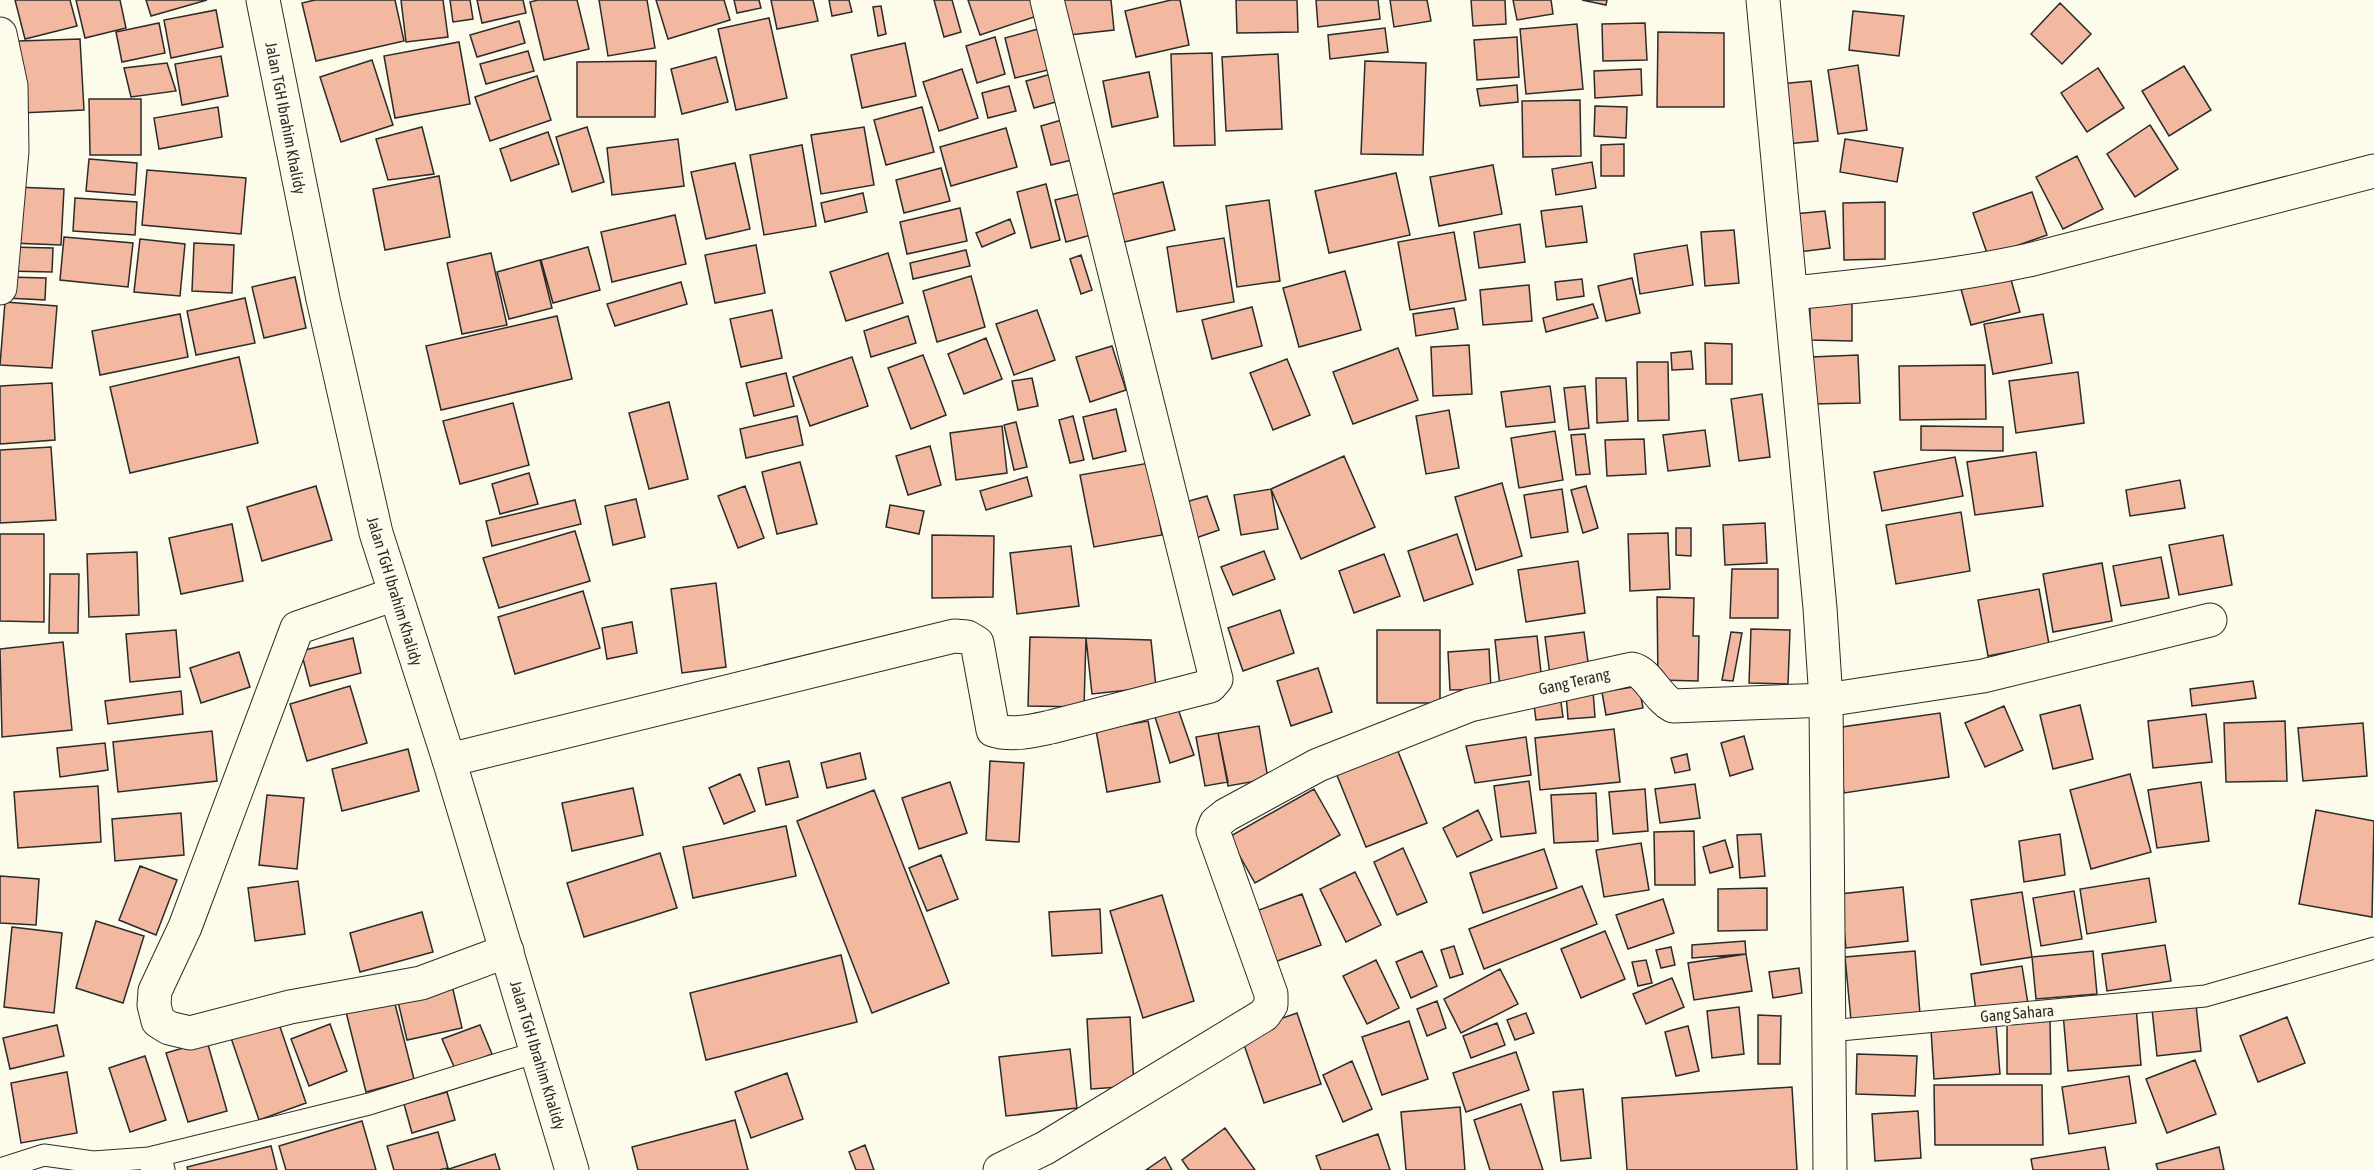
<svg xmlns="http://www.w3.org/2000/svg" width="2374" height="1170" viewBox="0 0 2374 1170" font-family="'Asap Condensed',sans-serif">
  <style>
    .building { fill: #f2b8a0; stroke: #2b2b2b; stroke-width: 1.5 }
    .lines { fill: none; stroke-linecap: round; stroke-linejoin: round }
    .lane-casing { stroke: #2b2b2b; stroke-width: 23 }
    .street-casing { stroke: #2b2b2b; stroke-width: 35 }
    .primary-casing { stroke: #2b2b2b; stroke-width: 35 }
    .lane { stroke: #fdfbea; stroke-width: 21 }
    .street { stroke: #fdfbea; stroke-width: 33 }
    .primary { stroke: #fdfbea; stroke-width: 33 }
    .labels { text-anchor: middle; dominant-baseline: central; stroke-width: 4.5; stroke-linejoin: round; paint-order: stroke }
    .street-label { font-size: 16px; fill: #2b2b2b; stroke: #fdfbea }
  </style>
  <rect width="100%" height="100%" fill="#fdfbea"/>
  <!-- building -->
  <path class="building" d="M15,0H70L77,26L25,39Z
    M76,0H120L126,28L85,38Z
    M146,0H207L151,16Z
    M315,0H395L404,41L316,61L302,3Z
    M401,0H443L448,37L406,42Z
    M450,0H470L473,19L453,22Z
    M477,0H523L526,13L482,23Z
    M538,0H577L589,49L544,60L530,2Z
    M599,0H647L655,48L608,56Z
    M656,0H724L730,20L668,39Z
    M734,0H759L761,8L737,13Z
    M771,0H813L818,21L777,29Z
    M829,0H849L852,12L832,16Z
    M934,0H952L961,32L944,37Z
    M968,0H1038L1043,14L980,35Z
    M1056,0H1111L1114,30L1060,36Z
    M1171,0H1180L1189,45L1136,57L1125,11Z
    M1236,0H1297L1298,32L1237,33Z
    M1316,0H1378L1380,19L1318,27Z
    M1390,0H1427L1431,21L1394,27Z
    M1471,0H1505L1506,24L1473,26Z
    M1513,0H1551L1553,14L1517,20Z
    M1582,0H1607L1606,5Z
    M2060,3L2091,34L2062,64L2031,34Z
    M881,6L886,34L878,36L873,7Z
    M216,10L223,47L171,58L164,20Z
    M1853,11L1904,16L1899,56L1849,50Z
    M769,18L787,98L736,110L718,29Z
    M519,21L525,43L477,57L470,35Z
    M159,23L165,53L122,62L116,32Z
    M1645,23L1647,60L1603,61L1602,24Z
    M1577,24L1583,89L1526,94L1520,29Z
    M1385,28L1388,52L1330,59L1328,35Z
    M1038,29L1048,70L1015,78L1005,38Z
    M1658,32L1724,33V107H1657Z
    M995,37L1005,74L977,83L966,46Z
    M1517,37L1519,77L1477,80L1474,40Z
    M80,39L84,110L21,113L18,41Z
    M459,42L470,104L395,118L384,56Z
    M905,43L916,96L862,108L851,55Z
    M528,51L534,71L486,84L480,64Z
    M1212,53L1215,145L1174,146L1171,54Z
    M1278,54L1282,129L1226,131L1222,57Z
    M221,56L228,96L182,105L175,64Z
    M716,57L728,102L682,114L671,69Z
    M372,60L393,125L341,142L320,77Z
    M656,61L655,117H577V62Z
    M1365,61L1426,63L1423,155L1361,154Z
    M167,63L176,91L131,97L124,68Z
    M1858,65L1867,130L1838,134L1828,70Z
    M2184,66L2211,110L2169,136L2142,91Z
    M2098,68L2124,108L2087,132L2061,93Z
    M962,69L978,118L939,131L923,82Z
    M1641,69L1642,95L1595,98L1594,71Z
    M1149,72L1158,117L1112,127L1103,81Z
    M1055,73L1063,100L1034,108L1026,81Z
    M537,76L551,120L490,141L475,97Z
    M1811,81L1818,141L1786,144L1779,84Z
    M1517,85L1518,102L1480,106L1477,89Z
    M1009,86L1016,111L988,118L982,93Z
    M89,99H141V155H90Z
    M1580,100L1581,156L1523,157L1522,101Z
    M1595,106L1627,107L1626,138L1594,136Z
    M218,107L222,137L159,149L154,118Z
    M922,107L934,152L886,165L874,120Z
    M1065,119L1076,159L1051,165L1041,126Z
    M2150,125L2178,169L2135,197L2107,154Z
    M422,127L434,174L388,180L376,139Z
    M587,127L604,182L572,192L556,137Z
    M864,127L874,185L821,194L811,135Z
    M1006,128L1017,167L951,186L940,147Z
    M548,132L559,164L511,181L500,149Z
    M678,139L684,186L612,195L607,148Z
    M1845,139L1903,148L1897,182L1840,172Z
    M1624,144V176H1601V145Z
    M802,145L816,226L764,235L750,155Z
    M2077,156L2103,209L2063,229L2036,177Z
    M89,159L137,163L135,195L86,191Z
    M1592,162L1596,188L1556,195L1552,169Z
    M735,163L750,229L706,239L691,172Z
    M1493,165L1502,214L1439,226L1430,177Z
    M941,168L950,201L904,213L896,180Z
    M147,170L246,178L241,234L142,225Z
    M1396,173L1410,235L1329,253L1315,191Z
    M439,176L450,237L385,250L373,189Z
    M1163,182L1175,230L1120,243L1109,195Z
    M1046,184L1060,240L1031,248L1017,192Z
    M15,187L64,189L61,245L11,243Z
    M1087,192L1098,233L1066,242L1055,200Z
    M2032,192L2047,235L1988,256L1973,213Z
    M863,193L867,212L825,222L821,203Z
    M75,198L137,202L135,235L73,231Z
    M1269,200L1280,281L1237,287L1226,206Z
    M1885,202V259L1844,260L1843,203Z
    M1582,206L1587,242L1546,247L1541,211Z
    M960,208L967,241L907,254L900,222Z
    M1825,211L1830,248L1799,252L1794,214Z
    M675,215L686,264L612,282L601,232Z
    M1010,219L1015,233L982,247L976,233Z
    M1520,224L1525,262L1479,268L1474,232Z
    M1734,230L1739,283L1705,286L1701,232Z
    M1454,232L1466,300L1410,310L1398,242Z
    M64,237L133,243L128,287L60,280Z
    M1224,238L1234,302L1177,312L1167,247Z
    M140,239L185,244L180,296L134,292Z
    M194,243L234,245L232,293L192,291Z
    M756,245L765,293L715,303L705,255Z
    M1687,245L1693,285L1640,294L1634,254Z
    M8,247L53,248L52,272L7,271Z
    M588,247L600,290L553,303L541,260Z
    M966,250L970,266L913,279L910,263Z
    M491,253L507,325L462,334L447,263Z
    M888,253L903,303L846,321L830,272Z
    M1081,255L1092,290L1081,294L1070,259Z
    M540,260L552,308L509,319L497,272Z
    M1345,271L1361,330L1299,347L1283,288Z
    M971,276L985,327L937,342L923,291Z
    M2010,276L2020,312L1971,325L1961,289Z
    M7,277L46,278L45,300L6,298Z
    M295,277L306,328L264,338L252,287Z
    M1632,278L1640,313L1606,321L1598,286Z
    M1582,279L1584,296L1557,300L1555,282Z
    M681,282L687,304L615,326L607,304Z
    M1529,285L1532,321L1483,325L1480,290Z
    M245,298L255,343L196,355L187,311Z
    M5,302L57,306L52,368L0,365Z
    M1810,302H1852V341L1810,340Z
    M1593,304L1598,318L1546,332L1543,318Z
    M1252,307L1262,346L1212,359L1202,320Z
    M1454,308L1458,329L1416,336L1413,314Z
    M772,310L782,358L741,367L730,319Z
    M1037,310L1055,360L1014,375L996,324Z
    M180,314L188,357L100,375L92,331Z
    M2043,314L2052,363L1993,374L1984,324Z
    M557,316L572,379L441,410L426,346Z
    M908,316L916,343L871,357L864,331Z
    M986,338L1002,379L964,394L948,354Z
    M1705,343L1732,344V384H1706Z
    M1469,345L1472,394L1433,396L1431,347Z
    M1112,346L1126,390L1090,402L1076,357Z
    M1398,348L1418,400L1353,424L1333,372Z
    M1691,351L1693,369L1672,370L1671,353Z
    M923,355L946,415L911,429L888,368Z
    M1858,355L1860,403L1812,404L1811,357Z
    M239,357L258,443L130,473L110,387Z
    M852,357L868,406L810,426L793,377Z
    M1287,359L1310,415L1273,430L1250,373Z
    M1637,362H1668L1669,420L1638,421Z
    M1985,365L1986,419L1900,420L1899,366Z
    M2078,372L2084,423L2016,433L2009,381Z
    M786,373L794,406L754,416L746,383Z
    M1032,378L1038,406L1018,410L1012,381Z
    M1596,378H1626L1628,421L1597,423Z
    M52,383L55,440L0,444V386Z
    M1550,386L1555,422L1506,427L1501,392Z
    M1585,386L1589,428L1569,430L1564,388Z
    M1762,394L1770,457L1739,461L1731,399Z
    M669,402L688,479L649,489L629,413Z
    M513,403L529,465L460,484L443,421Z
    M1116,409L1126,451L1093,459L1083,417Z
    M1449,410L1459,468L1426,474L1416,416Z
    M797,416L803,445L746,458L740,429Z
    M1073,416L1084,460L1070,463L1059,420Z
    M1016,422L1027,467L1014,470L1004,425Z
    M1002,426L1007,473L956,480L950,433Z
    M1921,426L2003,427V451L1921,450Z
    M1705,430L1710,466L1668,471L1663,435Z
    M1555,431L1563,480L1519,488L1511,438Z
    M1585,434L1590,474L1576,475L1571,435Z
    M1644,439L1646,474L1607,476L1605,440Z
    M930,446L941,485L908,495L896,456Z
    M51,447L56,520L0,523V450Z
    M2036,452L2043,506L1975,515L1967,462Z
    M1344,456L1375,527L1301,559L1271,489Z
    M1955,457L1963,496L1882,511L1874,472Z
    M800,462L817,524L777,534L762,472Z
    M1149,463L1162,535L1094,547L1080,475Z
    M529,473L538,504L500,514L492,484Z
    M1027,477L1032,496L986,510L980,491Z
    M2180,480L2185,508L2130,516L2126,490Z
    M1502,483L1522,556L1476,570L1455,497Z
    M316,486L332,540L262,561L247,507Z
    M745,486L764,538L738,548L718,496Z
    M1586,486L1598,528L1583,533L1571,490Z
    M1271,489L1278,529L1241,535L1234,495Z
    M1562,489L1568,532L1531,538L1524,495Z
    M1207,496L1219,530L1193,539L1182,503Z
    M636,499L645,537L613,545L605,506Z
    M575,500L581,524L492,546L486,521Z
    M890,505L924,511L919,534L886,527Z
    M1961,512L1970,571L1896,584L1886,525Z
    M1765,523L1767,563L1725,565L1723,525Z
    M232,524L243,581L181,594L169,538Z
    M1676,528H1691V556L1676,555Z
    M575,531L590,581L499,608L483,558Z
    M1668,533L1670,589L1630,591L1628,534Z
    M0,534H44V622L0,621Z
    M1457,534L1473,584L1424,601L1408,551Z
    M932,535L994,536L993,597L932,598Z
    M2223,535L2232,585L2179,595L2169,545Z
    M1071,546L1079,606L1017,614L1010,553Z
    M1264,551L1275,579L1233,595L1221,567Z
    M137,552L139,615L89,617L87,554Z
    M1384,554L1400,596L1354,613L1339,571Z
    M2161,557L2169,598L2121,606L2113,566Z
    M1578,561L1585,613L1526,622L1518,570Z
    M2102,563L2112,621L2053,632L2043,574Z
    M1732,569H1778V618H1730Z
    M50,574H79L78,633H49Z
    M716,583L726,667L682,673L671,589Z
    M2039,589L2049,644L1988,656L1978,600Z
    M583,591L600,648L515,674L498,617Z
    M1657,597L1694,598L1693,636H1699L1698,681L1658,680Z
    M1280,610L1294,653L1243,671L1228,628Z
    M632,622L637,653L607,659L602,628Z
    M1751,629L1790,630L1788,684L1749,683Z
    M176,630L180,677L130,682L126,634Z
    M1377,630H1440V703H1377Z
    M1584,632L1589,669L1550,675L1545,637Z
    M1731,632L1742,633L1733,681L1722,680Z
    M1537,636L1542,682L1500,687L1495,640Z
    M1030,637L1086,638L1084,707L1028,706Z
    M353,638L361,673L310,686L301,651Z
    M1086,638L1151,640L1156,687L1092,694Z
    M63,642L72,730L2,737L0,649Z
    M1489,649L1491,689L1450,690L1448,652Z
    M239,652L250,687L201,703L190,668Z
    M1318,668L1332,712L1291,726L1277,681Z
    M2253,681L2256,698L2192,706L2190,689Z
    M350,686L367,743L307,761L290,704Z
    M1639,686L1643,708L1606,715L1602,692Z
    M181,691L183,714L108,724L105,701Z
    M1593,691L1595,717L1568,719L1566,694Z
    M1560,695L1563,717L1536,720L1533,698Z
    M1176,703L1194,755L1170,763L1153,711Z
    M2080,705L2093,759L2053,769L2040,715Z
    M2004,706L2023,750L1985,767L1965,723Z
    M1940,713L1949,777L1844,793L1835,728Z
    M2206,714L2212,762L2153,768L2148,721Z
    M1148,721L1160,782L1107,792L1096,730Z
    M2285,721L2287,781L2226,782L2224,723Z
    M2363,723L2367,776L2303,781L2298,728Z
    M1259,726L1268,779L1228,786L1218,733Z
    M1614,729L1620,782L1540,790L1535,738Z
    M212,731L217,781L118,792L113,742Z
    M1218,733L1228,782L1205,786L1196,737Z
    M1744,736L1753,769L1730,776L1721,743Z
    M1526,737L1531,775L1475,783L1466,746Z
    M105,743L108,770L60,777L57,748Z
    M408,749L419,791L342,811L332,769Z
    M1397,749L1427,823L1366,847L1336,773Z
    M860,753L866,779L827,788L821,763Z
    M1687,754L1690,770L1675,773L1671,758Z
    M789,761L798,797L766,805L758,768Z
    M990,761L1024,763L1019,842L986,840Z
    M740,774L755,811L724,824L709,788Z
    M2130,774L2151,852L2091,869L2070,790Z
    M1529,781L1536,833L1501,837L1494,786Z
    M950,782L967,833L919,849L902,798Z
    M2201,782L2209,841L2157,848L2148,790Z
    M1695,784L1700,818L1660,823L1655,789Z
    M98,786L101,842L18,848L14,792Z
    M633,788L643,835L572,851L562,803Z
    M1314,789L1340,835L1255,883L1229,837Z
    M1645,789L1648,831L1613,834L1609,792Z
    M874,790L949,983L872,1013L797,821Z
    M1596,793L1598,841L1554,843L1551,795Z
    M267,795L304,798L297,869L259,865Z
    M1478,810L1492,840L1457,857L1443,828Z
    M2316,810L2374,821L2372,917L2299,904Z
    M181,813L184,855L115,861L112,819Z
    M786,826L796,876L693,898L683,847Z
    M1694,831L1695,885H1655L1654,832Z
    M1761,834L1765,876L1740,878L1737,835Z
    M2060,834L2065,875L2024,882L2019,841Z
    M1725,840L1733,867L1710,873L1703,847Z
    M1641,843L1649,890L1604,897L1596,850Z
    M1403,848L1427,902L1397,915L1374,862Z
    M1544,849L1557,888L1483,913L1470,873Z
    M660,853L677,908L584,937L567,883Z
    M941,855L958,899L927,911L909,868Z
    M140,866L177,880L156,935L119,920Z
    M1355,872L1381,925L1346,942L1320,889Z
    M0,876L39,879L36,925L0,923Z
    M2149,878L2156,922L2087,934L2080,889Z
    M298,881L305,934L255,941L248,888Z
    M1582,886L1597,924L1484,969L1469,929Z
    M1903,887L1908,941L1846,948L1840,894Z
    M1767,888V930L1718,931V889Z
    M2074,891L2082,939L2041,946L2033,898Z
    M2022,892L2032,957L1981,965L1971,900Z
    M1302,894L1321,945L1269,964L1251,913Z
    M1162,895L1194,1001L1143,1018L1110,911Z
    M1663,899L1674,933L1628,949L1616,915Z
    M1100,909L1102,953L1052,956L1049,912Z
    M422,912L433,952L360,972L350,933Z
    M96,921L144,936L123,1003L76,988Z
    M12,927L62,933L54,1013L4,1007Z
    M1605,931L1625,979L1581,998L1561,949Z
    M1745,941L1746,954L1692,958V945Z
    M2165,945L2171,981L2107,991L2102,954Z
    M1454,946L1463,974L1450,978L1441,950Z
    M1671,947L1675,965L1661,968L1656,950Z
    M1422,951L1437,986L1411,998L1396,962Z
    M1915,951L1920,1014L1851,1020L1845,957Z
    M2093,951L2097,994L2036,999L2032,957Z
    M1746,954L1752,991L1694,1000L1688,963Z
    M841,955L857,1022L706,1060L690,993Z
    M1376,960L1399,1008L1367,1024L1343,976Z
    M1646,960L1652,983L1638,986L1632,962Z
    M2022,966L2028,1004L1976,1012L1971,974Z
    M1799,968L1802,993L1773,998L1769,972Z
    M1500,969L1518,1004L1461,1033L1444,999Z
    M1672,978L1684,1007L1646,1024L1633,994Z
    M451,981L462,1028L407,1040L396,993Z
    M394,1000L414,1079L366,1092L346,1012Z
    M1437,1001L1446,1028L1427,1036L1417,1009Z
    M2196,1005L2201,1051L2157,1056L2152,1009Z
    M1739,1007L1744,1054L1712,1058L1707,1011Z
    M2136,1007L2141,1065L2068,1071L2063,1013Z
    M1297,1013L1321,1084L1264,1103L1240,1033Z
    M1526,1013L1534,1033L1515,1040L1507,1020Z
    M1758,1015L1781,1016L1780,1064H1758Z
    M1130,1017L1134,1086L1091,1089L1087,1019Z
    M2287,1017L2305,1063L2258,1082L2240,1036Z
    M277,1018L306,1103L259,1120L230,1035Z
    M2007,1020H2050L2051,1074H2007Z
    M1409,1021L1428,1079L1382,1095L1362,1037Z
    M1497,1023L1505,1045L1471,1058L1463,1036Z
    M330,1024L347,1071L309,1086L291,1039Z
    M1996,1024L2000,1074L1934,1079L1931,1029Z
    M57,1025L64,1056L10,1069L3,1038Z
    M480,1025L492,1054L455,1069L442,1039Z
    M1688,1026L1699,1071L1676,1076L1665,1032Z
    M207,1041L227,1111L188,1122L166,1053Z
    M1070,1049L1077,1108L1006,1116L999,1057Z
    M1516,1052L1529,1090L1466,1112L1453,1073Z
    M1857,1054L1917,1056L1915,1096L1856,1094Z
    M145,1056L166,1120L130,1132L109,1068Z
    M2195,1060L2216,1114L2167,1133L2146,1079Z
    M1352,1061L1372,1109L1343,1122L1323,1075Z
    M67,1072L77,1133L21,1143L11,1083Z
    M787,1073L803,1119L751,1138L735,1092Z
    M2129,1076L2136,1123L2069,1134L2062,1087Z
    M1934,1085H2042L2043,1145H1935Z
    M1792,1087L1797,1170H1627L1622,1098Z
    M1583,1089L1591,1158L1561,1161L1553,1092Z
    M447,1092L455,1120L412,1133L404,1104Z
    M1521,1104L1543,1170H1490L1474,1120Z
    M1460,1107L1465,1170H1406L1401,1112Z
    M1918,1111L1921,1158L1875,1161L1872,1114Z
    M735,1120L748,1170H638L632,1147Z
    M362,1121L376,1170H286L279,1146Z
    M1225,1128L1255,1170H1189L1182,1160Z
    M438,1132L448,1168L439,1170H394L387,1146Z
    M1378,1134L1390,1170H1321L1316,1156Z
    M865,1145L874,1170H856L849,1152Z
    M271,1146L277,1170H188L187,1167Z
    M2105,1147L2109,1170H2033L2031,1159Z
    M2219,1147L2224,1170H2158L2156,1164Z
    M495,1154L500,1170H446Z
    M1165,1157L1172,1170H1146Z"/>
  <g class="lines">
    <defs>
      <path id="lane" d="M1829,1031L2205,996L2374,948
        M0,1169L44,1155L93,1162L149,1158L369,1104L537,1052"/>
      <path id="street" d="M1763,0L1820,608L1826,700L1830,1170
        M0,34L11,86L12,151L0,288
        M1792,293C1872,285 1951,277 2029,260L2374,171
        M395,594L297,628L185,927L155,991L154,1005L158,1021L169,1028L190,1033L290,1007L421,983L507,951
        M449,760L954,636L967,637L977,643L993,730C1012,736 1032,731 1051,727L1210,686L1216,679L1047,0
        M156,1163L158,1170
        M1000,1170L1045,1148L1264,1015L1271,1005V994L1213,831L1216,823L1226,815L1318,765L1470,705L1632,669C1649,673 1656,697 1673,706L1826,700L1983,676L2210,620"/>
      <path id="primary" d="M263,0L323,299L376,533L449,760L572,1170"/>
    </defs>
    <!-- lane casing -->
    <use href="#lane" class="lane-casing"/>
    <!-- street casing -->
    <use href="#street" class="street-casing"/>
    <!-- primary casing -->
    <use href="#primary" class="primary-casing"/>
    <!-- lane -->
    <use href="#lane" class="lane"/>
    <!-- street -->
    <use href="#street" class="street"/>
    <!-- primary -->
    <use href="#primary" class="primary"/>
  </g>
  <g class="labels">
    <!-- street labels -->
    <g class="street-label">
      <text transform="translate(286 118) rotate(79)">Jalan TGH Ibrahim Khalidy</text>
      <text transform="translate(395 591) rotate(73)">Jalan TGH Ibrahim Khalidy</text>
      <text transform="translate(1574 681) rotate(-13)">Gang Terang</text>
      <text transform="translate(2017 1013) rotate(-5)">Gang Sahara</text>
      <text transform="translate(538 1055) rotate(73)">Jalan TGH Ibrahim Khalidy</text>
    </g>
  </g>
</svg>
